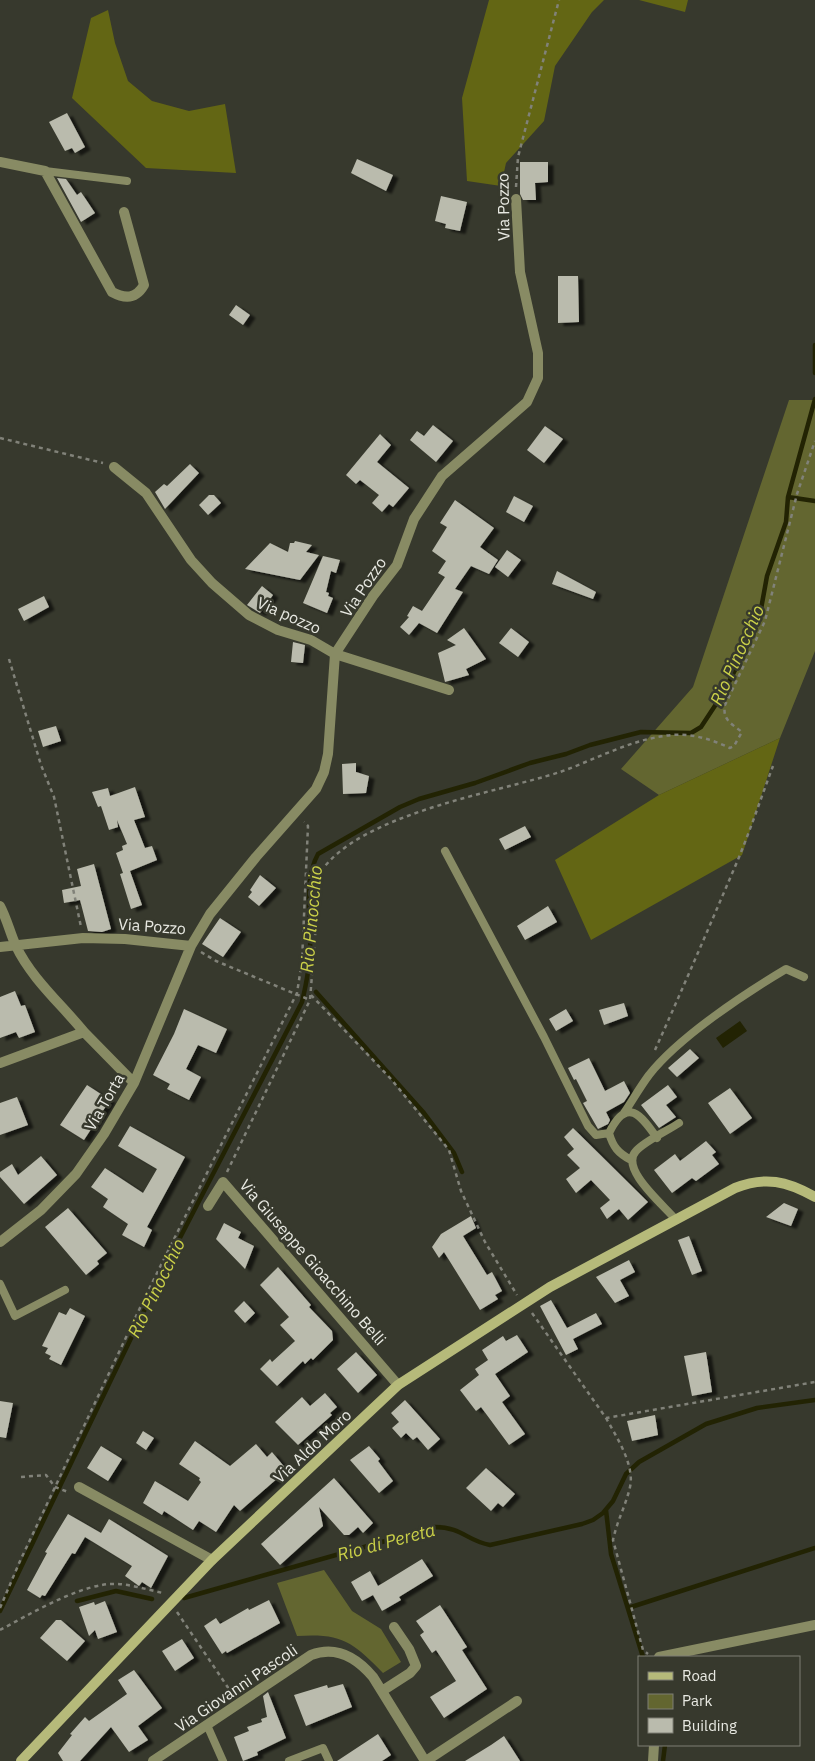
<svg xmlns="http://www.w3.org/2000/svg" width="815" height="1761" viewBox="0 0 815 1761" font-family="'IBM Plex Sans',sans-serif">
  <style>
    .green { fill: #636630 }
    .forest { fill: #636614 }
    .water { fill: #222303 }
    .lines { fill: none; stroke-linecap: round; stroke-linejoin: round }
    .stream { stroke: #222303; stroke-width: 4.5 }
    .building { fill: #babbad; filter: url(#shadow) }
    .path { stroke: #818279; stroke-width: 2.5; stroke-dasharray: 4 4; stroke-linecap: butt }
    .service { stroke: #888b64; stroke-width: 8 }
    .minor { stroke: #888b64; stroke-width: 10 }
    .secondary { stroke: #b6ba7a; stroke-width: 10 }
    .labels { text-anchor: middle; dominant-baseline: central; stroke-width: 5; stroke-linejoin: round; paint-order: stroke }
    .street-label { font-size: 16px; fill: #e8e9e2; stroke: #37392d }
    .water-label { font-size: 18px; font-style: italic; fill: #cad048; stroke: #37392d }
  </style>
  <defs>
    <filter id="shadow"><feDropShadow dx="5.5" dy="3" stdDeviation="1" flood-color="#0009"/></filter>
  </defs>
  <rect width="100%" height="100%" fill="#37392d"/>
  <!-- green -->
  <path class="green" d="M789,400H815V651L780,738L659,795L621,769L693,687Z
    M324,1570L352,1611L381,1629L401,1662L383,1673C353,1642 342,1633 297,1636L277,1583Z"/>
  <!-- forest -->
  <path class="forest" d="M489,0H604L592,12L555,66L544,121L506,163L501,186L467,181L462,98Z
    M639,0H688L685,12Z
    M108,10L115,43L128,81L152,101L189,111L225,104L236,173L146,168L72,98L91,18Z
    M780,738L742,855L591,940L555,860L659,795Z"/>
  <!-- water -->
  <path class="water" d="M740,1021L747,1031L723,1048L716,1038Z"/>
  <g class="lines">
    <!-- stream -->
    <path class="stream" d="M815,345V373
      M788,497L815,501
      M316,992L424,1113L454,1153L462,1172
      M606,1510L611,1554L643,1657
      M184,1598L435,1527C462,1527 467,1541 490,1545L582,1524L593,1520L603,1513L613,1501L626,1474L639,1462L706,1424L757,1408L815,1400
      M77,1601L116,1591L152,1599
      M628,1608L815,1548
      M0,1611L169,1259L302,1002C306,985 310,967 310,949C312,919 303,881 318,854L400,807L419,799L475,783L530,763L566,754L590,745L641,732L691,733L701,727L724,692L746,648L761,609L767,576L786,522L788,497L815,399
      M663,1761L665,1745"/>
  </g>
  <!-- building -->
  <path class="building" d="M67,113L85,147L75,153L72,148L65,151L49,122Z
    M357,159L393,175L386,191L351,173Z
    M520,162H548V182L535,183L536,200H523L520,194Z
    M57,178L66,179L77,195L81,192L95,213L81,222Z
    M441,196L467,202L460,231L445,228L446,224L435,221Z
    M558,276H578L579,322L558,323Z
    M236,305L250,315L243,325L229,315Z
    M433,425L453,441L436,462L410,440L417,431L424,436Z
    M545,426L563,439L544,463L527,450Z
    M380,434L391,445L377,462L409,488L393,507L389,504L382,512L372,503L379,495L360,480L356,484L346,475Z
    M190,464L199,473L165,509L155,492L164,484L167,486Z
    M209,495H214L221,503L208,515L199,505Z
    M514,496L533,506L524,522L506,512Z
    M455,500L494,528L480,547L498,560L489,574L471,566L455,589L463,592L437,633L419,623L409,635L400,627L409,617L407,616L413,606L422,611L445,577L438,573L446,561L432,551L447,527L440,523Z
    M295,541L312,545L306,552L319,555L300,580L245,569L270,543L288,552L290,543H294Z
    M507,550L521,560L508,577L495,567Z
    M323,556L340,560L336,573L331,571L326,592L329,593L328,596L333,598L327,613L303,603Z
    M557,571L596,592L593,599L552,584Z
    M262,586L273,595L260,613L247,605Z
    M44,596L49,607L24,621L18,609Z
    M464,628L486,659L466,669L469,675L445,682L438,653L456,645L447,640Z
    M511,628L529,642L518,657L499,643Z
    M293,642L305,645L303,663L291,662Z
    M56,726L61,741L43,747L38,731Z
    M356,763V772L369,776L366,793L343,794L342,764Z
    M135,787L145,817L134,820L145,848L152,846L157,860L130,871L142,905L131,909L120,874L123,873L116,853L123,850L122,846L127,844L117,820L118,827L109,830L101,806L98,807L92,792L108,788L110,796Z
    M525,826L531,837L505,850L499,839Z
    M94,864L111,929L102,932L88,931L80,900L64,903L62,890L81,886L77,869Z
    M260,875L276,888L259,906L248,897L252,892L250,890Z
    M548,906L557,922L525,940L517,926Z
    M220,918L241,932L223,957L202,944Z
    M15,991L21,1006L25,1005L35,1032L19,1038L16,1032L0,1038V997Z
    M624,1003L628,1016L604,1025L599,1010Z
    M184,1009L227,1029L216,1053L198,1045L186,1069L201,1077L189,1100L167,1089L170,1084L153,1075L174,1034Z
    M566,1009L573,1021L556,1031L549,1019Z
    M690,1049L699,1058L677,1077L668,1068Z
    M589,1058L605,1091L624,1081L630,1093L624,1102L606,1112L610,1120L608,1124L598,1129L583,1103L587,1101L576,1079L574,1080L568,1068Z
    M87,1085L110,1100L84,1140L60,1125Z
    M668,1085L677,1097L666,1105L676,1117L659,1128L641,1105Z
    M730,1088L752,1118L730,1134L708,1103Z
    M17,1097L28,1125L0,1135V1103Z
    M130,1126L185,1157L147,1227L152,1230L144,1247L122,1235L128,1224L103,1207L108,1199L91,1187L105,1168L143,1193L157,1169L118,1146Z
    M573,1128L648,1202L628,1220L619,1209L607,1219L600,1208L610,1200L591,1180L576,1193L566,1179L580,1168L567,1155L574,1149L564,1137Z
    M706,1141L716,1152L712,1155L719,1164L696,1181L692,1178L672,1193L654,1170L675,1154L680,1161Z
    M41,1156L57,1175L24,1204L0,1177V1172L12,1164L18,1175Z
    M784,1203L798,1209L791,1226L766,1217Z
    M68,1208L107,1253L97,1261L99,1264L86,1275L45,1227Z
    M471,1216L476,1228L463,1236L487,1275L492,1272L502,1291L495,1295L498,1299L480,1310L444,1252L439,1258L432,1247L441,1234Z
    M224,1223L241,1232L238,1238L254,1246L245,1269L216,1239Z
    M689,1236L702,1271L692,1275L678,1240Z
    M629,1260L635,1272L620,1280L629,1296L615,1303L596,1277Z
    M278,1267L311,1305L309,1307L332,1331L333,1340L313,1360L311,1358L305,1364L303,1361L277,1386L260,1369L270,1359L272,1362L295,1341L280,1325L289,1317L260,1285Z
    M551,1300L567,1328L596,1313L602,1324L573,1339L578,1349L566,1355L540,1306Z
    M244,1301L255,1313L245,1323L234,1311Z
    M70,1308L85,1316L61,1365L49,1359L51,1356L45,1353L48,1348L42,1346L59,1312L66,1315Z
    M517,1335L528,1352L495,1374L510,1396L502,1402L525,1434L509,1445L481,1407L476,1411L460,1390L479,1375L475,1369L488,1360L482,1350L503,1336L506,1341Z
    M356,1352L377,1375L358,1393L337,1369Z
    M706,1352L712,1392L692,1396L684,1356Z
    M325,1393L337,1407L330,1413L332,1415L298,1445L275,1422L302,1397L310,1406Z
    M405,1400L440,1439L428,1450L417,1437L413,1440L406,1433L401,1438L392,1428L399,1422L391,1413Z
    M0,1401L13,1403L6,1438L0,1437Z
    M655,1415L658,1435L632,1441L627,1421Z
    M143,1431L154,1438L146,1450L136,1443Z
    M195,1441L230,1466L256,1444L267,1457L272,1452L287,1470L240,1511L234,1505L216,1532L199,1521L193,1530L164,1511L162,1515L143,1503L155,1481L188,1501L201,1482L199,1480L200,1478L179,1464Z
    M101,1446L122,1459L108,1481L87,1468Z
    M369,1446L380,1459L378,1461L393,1481L379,1493L350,1460Z
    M486,1468L515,1494L503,1507L498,1503L491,1511L466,1488Z
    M334,1478L373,1523L363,1533L358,1527L349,1535H344L319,1507L323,1526L280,1565L261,1544Z
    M68,1514L101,1533L109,1519L168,1556L151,1588L142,1582L139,1586L125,1576L132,1566L85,1537L75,1554L72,1553L45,1596L42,1595L40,1598L27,1590L47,1553L45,1552Z
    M422,1559L433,1576L399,1597L401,1600L382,1611L373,1595L362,1601L351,1582L370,1571L378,1586Z
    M269,1600L280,1623L227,1653L226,1651L222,1654L204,1626L216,1618L220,1624L248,1608L249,1610Z
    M105,1601L117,1632L98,1639L95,1630L89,1636L79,1607L94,1602L95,1605Z
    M440,1605L467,1647L462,1650L487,1689L444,1718L430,1697L456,1681L436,1650L432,1653L420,1635L424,1632L416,1621Z
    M56,1620H61L85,1641L67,1661L40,1638Z
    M182,1639L194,1658L175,1671L162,1651Z
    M134,1670L162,1708L138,1726L148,1740L129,1752L111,1727L80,1761H63L58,1753L72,1735L70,1734L85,1717L89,1721L127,1694L118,1680Z
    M343,1684L352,1707L306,1726L294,1695L327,1685L328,1688Z
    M268,1692L286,1738L257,1752L258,1755L243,1761L234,1737L249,1731L247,1727L262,1722L261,1719L267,1717L263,1696Z
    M378,1734L391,1755L382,1761H337Z
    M504,1736L520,1761H465L491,1745Z"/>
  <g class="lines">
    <!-- path -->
    <path class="path" d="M516,187L518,157L559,0
      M0,438L103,463
      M9,659L41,765L54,797L81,927
      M201,952L216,961L310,1000
      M311,995L391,1079L449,1150L461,1191L485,1242L517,1295
      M655,1050C683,988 710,925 737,862C750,831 761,798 773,766
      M227,1172L310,1000L320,873C358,814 495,793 560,772C594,760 628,741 664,736C687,732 709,738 730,748L734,746L742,732C732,724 722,720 725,705L765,621L797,494L815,441
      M532,1313L606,1418L815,1382
      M606,1418C616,1436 635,1465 630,1487C626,1505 617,1521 613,1540L643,1650L648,1654
      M21,1477L46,1475L55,1487L68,1492
      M0,1608L20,1561L148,1291L297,993L302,961L308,826L304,822
      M177,1612L233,1695
      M0,1630C28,1615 71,1590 102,1585C122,1581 144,1589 163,1593"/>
    <!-- service -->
    <path class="service" d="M45,171L127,181
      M445,851L544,1037L588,1126L596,1135L609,1133
      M624,1113C632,1101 640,1087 649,1075C679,1037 744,994 786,969L804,977
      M631,1160C618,1153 613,1147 609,1133C627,1096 641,1115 657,1138
      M676,1220C665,1206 619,1169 636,1151C645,1141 667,1131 679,1123
      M0,1284L15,1316L65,1290
      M207,1725L223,1761
      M289,1761L323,1748L329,1761"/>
    <!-- minor -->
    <path class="minor" d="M0,162L45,171L112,292C125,299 136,299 144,285L124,212
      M114,467L146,493L191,560L212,583L249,615L278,630L311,640L335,654L449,690
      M0,906C7,919 10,933 16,946C31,978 62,1005 84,1032
      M0,947L83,938L125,939L191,946
      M0,1063L84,1032L134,1083
      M208,1206L223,1182L398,1385
      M0,1242L41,1210L76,1174L104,1134L134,1083L191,946L210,914L256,857L316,789L324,772L328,754L335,654L373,596L397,565L414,519L442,476L527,402L538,378V353L520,272L516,199
      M79,1487L212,1560
      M659,1657L815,1625
      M382,1691L410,1673L416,1666L409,1649L394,1627
      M153,1761L311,1655C337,1645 357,1658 373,1677L425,1761
      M426,1761L517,1701
      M653,1761L654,1745"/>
    <!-- secondary -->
    <path class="secondary" d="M21,1761L212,1560L398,1385L550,1287L735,1188C765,1176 787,1181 815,1197"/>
  </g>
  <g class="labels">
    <!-- street labels -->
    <g class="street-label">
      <text transform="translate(503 207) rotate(-91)">Via Pozzo</text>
      <text transform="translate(363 587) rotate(-56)">Via Pozzo</text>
      <text transform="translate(289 615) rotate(24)">Via pozzo</text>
      <text transform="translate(152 926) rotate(4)">Via Pozzo</text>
      <text transform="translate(104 1102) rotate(-60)">Via Torta</text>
      <text transform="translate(313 1262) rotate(49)">Via Giuseppe Gioacchino Belli</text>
      <text transform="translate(312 1446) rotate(-43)">Via Aldo Moro</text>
      <text transform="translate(236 1688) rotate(-34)">Via Giovanni Pascoli</text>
    </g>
    <!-- water labels -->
    <g class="water-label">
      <text transform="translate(737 655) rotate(-66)">Rio Pinocchio</text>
      <text transform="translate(311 919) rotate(-85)">Rio Pinocchio</text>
      <text transform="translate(156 1288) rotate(-64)">Rio Pinocchio</text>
      <text transform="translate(386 1542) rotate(-15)">Rio di Pereta</text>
    </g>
  </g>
  <!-- legend -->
  <rect x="638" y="1656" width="162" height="90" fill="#37392d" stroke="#7e7f75"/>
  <rect x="648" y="1672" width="25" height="8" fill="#b6ba7a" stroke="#7e7f75"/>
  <text x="682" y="1681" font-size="15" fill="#e8e9e2">Road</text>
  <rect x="648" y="1694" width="25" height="15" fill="#636630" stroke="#7e7f75"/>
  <text x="682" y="1706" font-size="15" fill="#e8e9e2">Park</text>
  <rect x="648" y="1718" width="25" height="15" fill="#babbad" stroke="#7e7f75"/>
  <text x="682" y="1731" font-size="15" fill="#e8e9e2">Building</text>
</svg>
